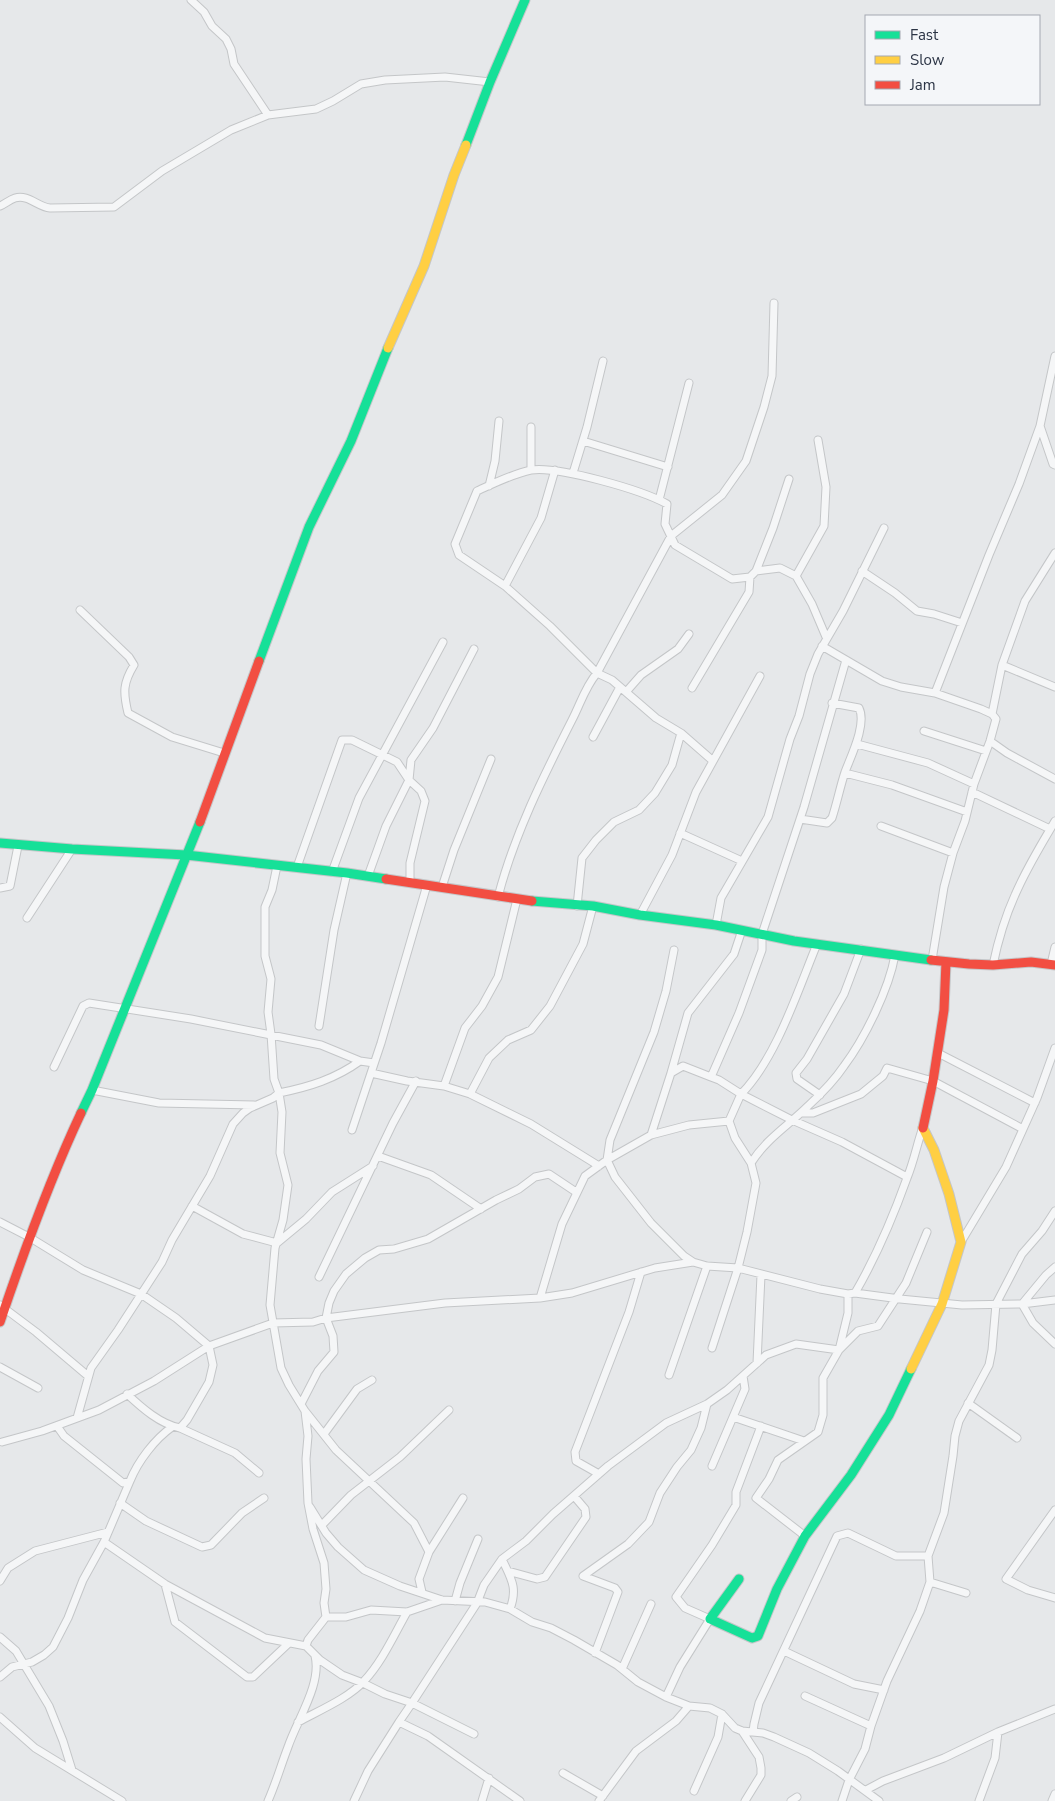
<svg xmlns="http://www.w3.org/2000/svg" width="1055" height="1801" viewBox="0 0 1055 1801" font-family="'Nunito Sans',sans-serif">
  <style>
    .lines { fill: none; stroke-linecap: round; stroke-linejoin: round }
    .street-casing { stroke: #c4c6c8; stroke-width: 9 }
    .fast-casing { stroke: #c4c6c8; stroke-width: 11 }
    .slow-casing { stroke: #c4c6c8; stroke-width: 11 }
    .jam-casing { stroke: #c4c6c8; stroke-width: 11 }
    .street { stroke: #f5f6f7; stroke-width: 7 }
    .fast { stroke: #16e098; stroke-width: 9 }
    .slow { stroke: #ffcf43; stroke-width: 9 }
    .jam { stroke: #f24e42; stroke-width: 9 }
  </style>
  <rect width="100%" height="100%" fill="#e6e8ea"/>
  <g class="lines">
    <defs>
      <path id="street" d="M191,0L204,12L212,26L226,39L231,49L234,64L268,115
        M0,206C5,204 9,200 15,198C28,194 38,207 50,208L114,207L162,171L231,130L268,115L316,109L333,101L361,84L385,80L445,77L490,82
        M1055,356L1040,426L1053,464L1055,465
        M531,427V470
        M583,441L668,467
        M555,470L541,518L505,586L550,626L597,673L612,680L656,718L681,733L713,761
        M573,473L587,427L603,361
        M489,486L495,461L499,421
        M659,500L689,383
        M756,571L773,528L789,479
        M862,571L895,593L917,611L934,614L962,623
        M796,576L824,526L826,487L818,440
        M505,586L459,555L455,544L477,491C495,483 512,474 531,470C559,466 642,490 667,504L665,524L675,545L732,579L750,577L756,571L780,568L796,576L812,604L826,637
        M80,610L129,657L134,665C123,683 123,692 128,713L172,737L224,753
        M822,646L882,681L901,687L935,693L981,709L992,714L996,719L990,741L974,784L965,821L953,853L944,887L932,960
        M1002,665L1025,601L1055,553
        M692,688L749,592L750,577
        M626,692L641,675L678,649L689,634
        M935,693L989,555L1019,484L1040,426
        M992,714L1002,665L1055,687
        M924,731L986,751
        M593,737L620,687
        M990,741L1007,753L1055,779
        M857,744L928,763L974,784
        M845,773L892,785L967,812
        M972,792L1050,829
        M800,819L827,823L832,818C837,803 840,787 845,772C851,756 867,724 859,708L832,703
        M881,826L953,853
        M680,833L742,861
        M277,866L272,890L265,907V956L271,979L268,1012L271,1034L274,1079L279,1093L282,1112L280,1153L288,1185L283,1220L275,1248L270,1305L281,1368L289,1385L305,1411L308,1436L306,1459L308,1503L313,1529L324,1563L326,1589L324,1603L326,1617
        M297,867L342,740H352L397,762L409,780L386,826L368,876
        M332,872L359,798L443,642
        M410,883V863L425,801L421,791L409,780L411,760L433,728L474,649
        M442,887L454,850L491,759
        M0,888L10,886L18,846
        M498,897C514,835 543,777 572,720C580,705 585,687 597,673L671,536L722,495L746,461L764,407L772,376L774,303
        M577,906L582,858L596,840L614,822L639,810L655,793L672,765L681,733
        M640,915L672,855L696,792L760,676
        M27,918L72,849
        M716,925L721,898L768,817L790,739L799,716L810,674L818,654L843,611L884,528
        M817,944C798,990 776,1059 741,1094L792,1120L842,1142L907,1177
        M674,950L666,991L654,1032L610,1140L607,1160L615,1177L651,1223L684,1256L693,1262L707,1266L738,1268L820,1289L848,1294L855,1293L900,1299L962,1305L1022,1304L1055,1300
        M1051,964L1055,947
        M993,965C998,941 1005,917 1015,895C1026,869 1041,845 1055,821
        M319,1026L334,930L347,873
        M938,1053L1035,1103
        M54,1067L83,1006L89,1003L191,1019L321,1045L360,1061
        M371,1073L407,1081L444,1086L470,1094L531,1124L599,1166
        M671,1073L688,1013L734,954L742,930
        M444,1086L465,1028L482,1006L498,977L517,899
        M92,1090L159,1103L254,1105
        M470,1094L489,1058L508,1040L531,1030L550,1006L583,944L593,906
        M820,1095L797,1079L796,1073L807,1059L844,994L861,949
        M802,1113H813L861,1094L883,1076L887,1068L933,1081L1023,1129
        M352,1130L381,1043L427,885
        M651,1135L671,1073L683,1066L711,1077
        M378,1156L431,1175L481,1209
        M751,1163C766,1139 789,1125 808,1106C821,1094 834,1081 844,1066C865,1038 889,989 895,955
        M192,1206L243,1234L277,1243L306,1219L332,1192L373,1166
        M0,1222L29,1237L83,1270L141,1294L176,1318L209,1346L213,1365L209,1382L187,1420L180,1428C160,1424 142,1408 127,1394
        M961,1242L1006,1167L1037,1098L1055,1048
        M1055,1267L1046,1275L1022,1304L1033,1323L1055,1344
        M319,1277L393,1123L416,1081
        M855,1293C876,1257 893,1217 907,1178C914,1161 917,1144 923,1127
        M540,1298L562,1224L585,1176L607,1160L651,1135L689,1125L729,1121
        M0,1305L36,1332L88,1376
        M712,1348L738,1268L747,1232L756,1183L751,1163L735,1138L729,1121L741,1094L719,1080L711,1077L739,1013L762,950V934L804,807L846,660
        M757,1363L761,1275
        M0,1367L38,1388
        M669,1375L707,1266
        M968,1403L1017,1438
        M301,1404L318,1371L334,1352L333,1336L326,1318L329,1303L334,1291L346,1274L365,1258L379,1250L394,1249L428,1239L496,1200L519,1189L535,1177L549,1174L576,1192
        M305,1411L336,1450L414,1523L429,1552L419,1579L422,1592
        M733,1417L804,1441
        M77,1418L91,1368L118,1330L162,1262L172,1240L210,1176L233,1124L243,1113L250,1108L273,1098L279,1093C309,1087 335,1079 360,1061L374,1063
        M57,1426L64,1436L123,1483L130,1481C138,1461 155,1439 172,1427
        M180,1428L235,1453L259,1473
        M324,1434L357,1389L372,1380
        M2,1442L42,1431L99,1410L154,1381L209,1346L273,1323L313,1322L326,1318L445,1303L540,1298L572,1293L655,1268L693,1262
        M712,1466L745,1389L743,1376
        M599,1474L576,1461L575,1452L629,1312L641,1272
        M120,1503L146,1521L202,1547L211,1545L242,1513L264,1498
        M310,1507L326,1533L338,1547L364,1570L400,1586L442,1600L485,1602L510,1609L532,1622L551,1628L574,1640L617,1665L638,1682L666,1697L689,1706L710,1708L722,1714L735,1728L742,1731L763,1733L774,1737L809,1753L838,1771L879,1801
        M1055,1510L1006,1579L1028,1590L1055,1598
        M322,1525L351,1495L400,1457L449,1410
        M805,1536L756,1498L769,1479L778,1460L818,1432L823,1415V1378L839,1350L858,1331L878,1326L906,1283L927,1232
        M104,1542L165,1584L265,1638L306,1646
        M429,1552L463,1498
        M502,1559C511,1579 518,1587 510,1609
        M508,1571L537,1579L545,1577L586,1517L585,1509L574,1496
        M0,1581L8,1568L35,1551L108,1532
        M930,1582L966,1593
        M165,1584L175,1622L247,1677H253L289,1643
        M455,1601L460,1583L478,1539
        M326,1617L308,1640L306,1646L320,1660L342,1675L363,1683L385,1694L412,1703L399,1722L428,1736L520,1801
        M326,1617H346L371,1610L407,1612L442,1600
        M0,1637L16,1651L49,1706L63,1741L72,1770
        M784,1651L854,1684L884,1690
        M595,1653L618,1592L615,1588L583,1576L628,1544L649,1522L660,1493L677,1467L691,1450L701,1428L707,1404
        M622,1669L651,1604
        M0,1677L12,1667L32,1662L44,1655L53,1647L68,1618L83,1580L104,1542L130,1481
        M805,1696L871,1726
        M666,1697L680,1667L710,1619L685,1608L676,1597L712,1545L736,1505V1492L761,1426
        M0,1717L35,1748L122,1801
        M298,1722C318,1711 349,1698 364,1681C382,1662 394,1635 407,1612
        M742,1731L759,1757L761,1768V1775L745,1801
        M753,1732L754,1724L759,1703L837,1536L848,1533L896,1556H928
        M474,1734L412,1703L477,1603L484,1585L502,1559L526,1541L553,1514L608,1466L666,1423L707,1404L727,1390L766,1355L796,1344L839,1350L848,1313V1294
        M563,1773L603,1796
        M866,1790L883,1781L944,1758L998,1732L1055,1709
        M694,1791L718,1737L722,1714
        M268,1801C276,1783 281,1765 288,1747C297,1720 322,1684 315,1656
        M354,1801L368,1771L399,1722
        M482,1801L489,1778
        M599,1801L636,1751L676,1721L689,1706
        M791,1801L797,1797
        M842,1801L849,1780L865,1749L871,1726L887,1681L920,1611L930,1582L928,1556L944,1513L953,1456L955,1436L959,1421L989,1365L992,1350L996,1304L1022,1254L1042,1231L1055,1211
        M979,1801L995,1758L998,1732
        M1052,1801L1055,1794"/>
      <path id="fast" d="M466,145L490,82L525,0
        M259,661L309,527L351,441L388,348
        M0,843L72,849L186,855L347,873L386,879
        M532,901L593,906L640,915L716,925L794,941L931,960
        M81,1113L92,1090L200,822
        M739,1579L710,1619L752,1638L758,1636L777,1589L805,1536L851,1475L889,1415L911,1369"/>
      <path id="slow" d="M388,348L424,266L454,175L466,145
        M911,1369L942,1304L961,1242L949,1194L934,1150L923,1128"/>
      <path id="jam" d="M200,822L259,661
        M386,879L532,901
        M931,960L969,964L993,965L1031,962L1055,965
        M923,1128L933,1081L944,1010L946,962
        M0,1322C24,1251 49,1181 81,1113"/>
    </defs>
    <!-- street casing -->
    <use href="#street" class="street-casing"/>
    <!-- fast casing -->
    <use href="#fast" class="fast-casing"/>
    <!-- slow casing -->
    <use href="#slow" class="slow-casing"/>
    <!-- jam casing -->
    <use href="#jam" class="jam-casing"/>
    <!-- street -->
    <use href="#street" class="street"/>
    <!-- fast -->
    <use href="#fast" class="fast"/>
    <!-- slow -->
    <use href="#slow" class="slow"/>
    <!-- jam -->
    <use href="#jam" class="jam"/>
  </g>
  <!-- legend -->
  <rect x="865" y="15" width="175" height="90" fill="#f4f6f9" stroke="#a4a8b1"/>
  <rect x="875" y="31" width="25" height="8" fill="#16e098" stroke="#a4a8b1"/>
  <text x="910" y="40" font-size="15" fill="#2b3445">Fast</text>
  <rect x="875" y="56" width="25" height="8" fill="#ffcf43" stroke="#a4a8b1"/>
  <text x="910" y="65" font-size="15" fill="#2b3445">Slow</text>
  <rect x="875" y="81" width="25" height="8" fill="#f24e42" stroke="#a4a8b1"/>
  <text x="910" y="90" font-size="15" fill="#2b3445">Jam</text>
</svg>
